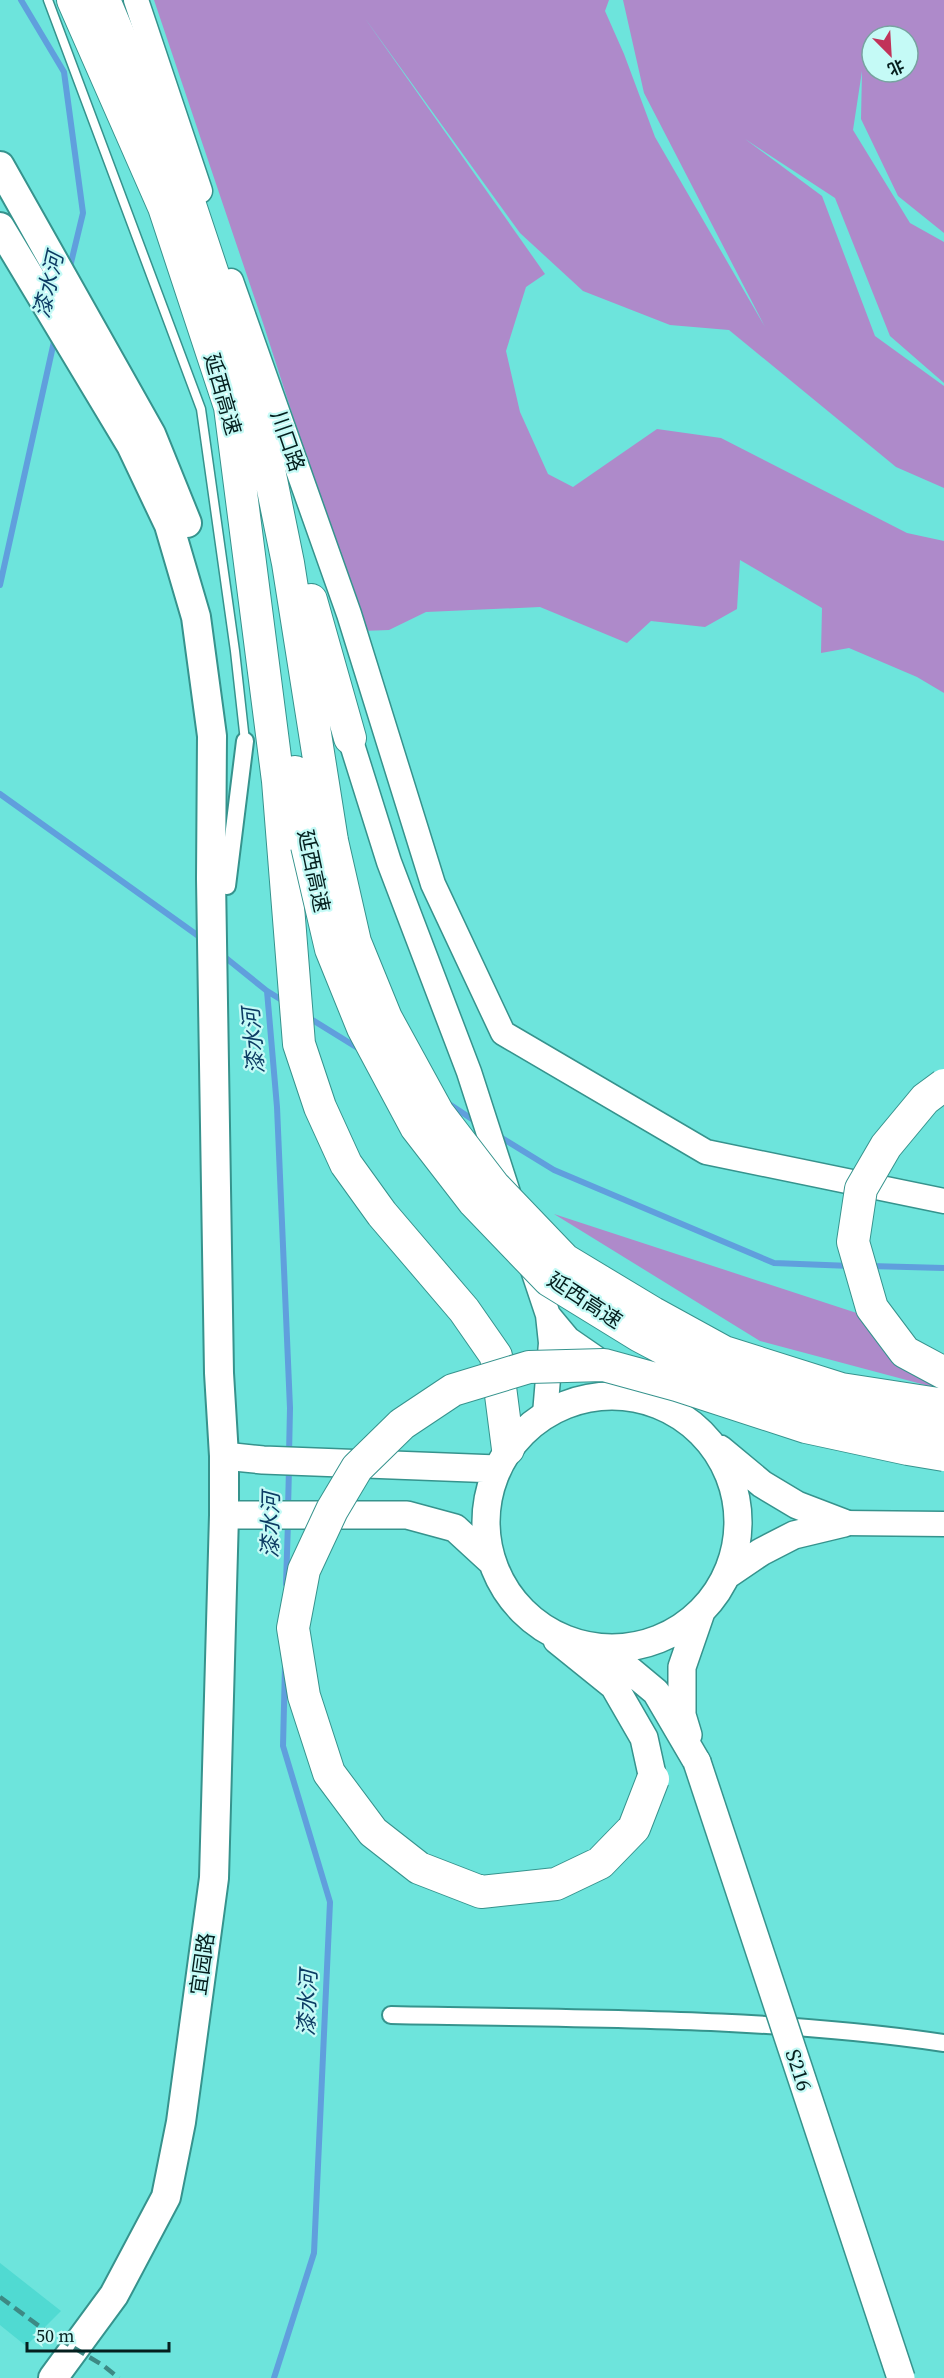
<svg xmlns="http://www.w3.org/2000/svg" width="944" height="2378" viewBox="0 0 944 2378" font-family="'Source Serif 4','Noto Sans SC',serif">
  <style>
    .built { fill: #50dad2 }
    .green { fill: #ae8aca; fill-rule: evenodd }
    .lines { fill: none; stroke-linecap: round; stroke-linejoin: round }
    .stream { stroke: #609fdd; stroke-width: 6 }
    .service-casing { stroke: #36938d; stroke-width: 11 }
    .minor-casing { stroke: #36938d; stroke-width: 20 }
    .secondary-casing { stroke: #36938d; stroke-width: 27 }
    .primary-casing { stroke: #36938d; stroke-width: 30 }
    .trunk-casing { stroke: #36938d; stroke-width: 32 }
    .motorway-casing { stroke: #36938d; stroke-width: 34 }
    .service { stroke: #fff; stroke-width: 8 }
    .minor { stroke: #fff; stroke-width: 16 }
    .secondary { stroke: #fff; stroke-width: 24 }
    .primary { stroke: #fff; stroke-width: 27 }
    .trunk { stroke: #fff; stroke-width: 28 }
    .motorway { stroke: #fff; stroke-width: 32 }
    .rail { stroke: #3d8984; stroke-width: 4.5; stroke-dasharray: 12 6; stroke-linecap: butt }
    .primary-bridge-casing { stroke: #36938d; stroke-width: 30; stroke-linecap: butt }
    .motorway-bridge-casing { stroke: #36938d; stroke-width: 34; stroke-linecap: butt }
    .primary-bridge { stroke: #fff; stroke-width: 27 }
    .motorway-bridge { stroke: #fff; stroke-width: 32 }
    .labels { text-anchor: middle; dominant-baseline: central; stroke-width: 4.5; stroke-linejoin: round; paint-order: stroke }
    .street-label { font-size: 21px; fill: #051f1e; stroke: #c5faf6 }
    .water-label { font-size: 22px; font-style: italic; fill: #0c3b63; stroke: #c5faf6 }
  </style>
  <rect width="100%" height="100%" fill="#6de4dc"/>
  <!-- built -->
  <path class="built" d="M0,2263L61,2311L26,2346L0,2325Z"/>
  <!-- green -->
  <path class="green" d="M154,0H609L605,11L624,54L655,137L765,327L644,93L623,0H944V233L898,196L861,119L862,71L853,130L910,223L944,242V383L890,336L835,198L745,139L822,196L875,336L944,386V488L896,467L729,330L670,325L583,291L520,233L364,17L545,274L526,287L506,351L520,412L548,474L573,487L657,429L721,438L907,533L944,541V693L917,677L849,648L821,653L822,608L740,560L737,609L705,627L651,621L627,643L540,607L426,612L389,630L362,631L263,323ZM872,36H908V72H872Z
    M554,1214L872,1318L944,1383V1390L760,1341Z"/>
  <g class="lines">
    <!-- stream -->
    <path class="stream" d="M21,0L64,72L83,213L69,271
      M0,585L55,337
      M0,794L204,940
      M221,954L267,991L285,1002
      M267,991L277,1107L290,1408L289,1455
      M306,1016L361,1050
      M449,1104L478,1123
      M497,1135L554,1170L774,1263L851,1266
      M870,1266L944,1268
      M288,1509L289,1468
      M286,1584L288,1522
      M274,2378L314,2253L330,1902L283,1746L285,1666"/>
    <defs>
      <path id="service" d="M48,0L201,409L235,651L245,741"/>
      <path id="minor" d="M227,886L245,741
        M391,2015C576,2019 761,2016 944,2043"/>
      <path id="secondary" d="M136,0L200,191
        M231,281L349,614L433,884L503,1033L706,1152L944,1201
        M350,738L389,862L469,1072L510,1199
        M531,1264L548,1315L551,1343L545,1414
        M548,1315L568,1339L668,1408
        M844,1523L944,1524"/>
      <path id="primary" d="M486 1522a126 126 0 1 1 252 0a126 126 0 1 1-252 0Z
        M720,1449L762,1484L797,1505L844,1523
        M224,1456L263,1460L497,1469
        M224,1515H407L455,1528L492,1562
        M727,1575L761,1552L794,1535L844,1523
        M557,1640L614,1686L644,1738L653,1779
        M590,1649L626,1667L656,1692L697,1762
        M688,1735L682,1715V1667L701,1612"/>
      <path id="trunk" d="M0,166L151,434L187,523
        M0,227L131,445L169,525L196,617L212,736L211,879L219,1373L224,1456V1515L214,1878L181,2122L166,2197L114,2295L53,2378"/>
      <path id="motorway" d="M73,0L164,207L230,407L234,428
        M104,0L188,199L255,401L288,563L332,841
        M230,407L278,781L299,1044L320,1107L346,1164L382,1214L464,1310L496,1356L508,1449
        M311,600L350,738
        M295,772L307,846"/>
    </defs>
    <!-- service casing -->
    <use href="#service" class="service-casing"/>
    <!-- minor casing -->
    <use href="#minor" class="minor-casing"/>
    <!-- secondary casing -->
    <use href="#secondary" class="secondary-casing"/>
    <!-- primary casing -->
    <use href="#primary" class="primary-casing"/>
    <!-- trunk casing -->
    <use href="#trunk" class="trunk-casing"/>
    <!-- motorway casing -->
    <use href="#motorway" class="motorway-casing"/>
    <!-- service -->
    <use href="#service" class="service"/>
    <!-- minor -->
    <use href="#minor" class="minor"/>
    <!-- secondary -->
    <use href="#secondary" class="secondary"/>
    <!-- primary -->
    <use href="#primary" class="primary"/>
    <!-- trunk -->
    <use href="#trunk" class="trunk"/>
    <!-- motorway -->
    <use href="#motorway" class="motorway"/>
    <!-- rail -->
    <path class="rail" d="M0,2297L43,2329L104,2366L119,2378"/>
    <defs>
      <path id="primary-bridge" d="M697,1762L901,2378"/>
      <path id="motorway-bridge" d="M332,841L355,942L386,1018L438,1113L494,1186L565,1260L653,1313L724,1352L841,1389L944,1405
        M307,846L331,949L363,1028L416,1127L474,1202L549,1280L640,1336L712,1374L808,1402L944,1431
        M944,1085L925,1099L886,1146L861,1189L853,1242L872,1308L905,1352L944,1373
        M653,1779L634,1828L600,1863L556,1884L481,1892L419,1868L373,1832L329,1773L304,1696L293,1628L304,1570L332,1510L357,1468L402,1424L453,1390L529,1367L604,1365L677,1385L806,1427L908,1449L944,1455"/>
    </defs>
    <!-- primary-bridge casing -->
    <use href="#primary-bridge" class="primary-bridge-casing"/>
    <!-- motorway-bridge casing -->
    <use href="#motorway-bridge" class="motorway-bridge-casing"/>
    <!-- primary-bridge -->
    <use href="#primary-bridge" class="primary-bridge"/>
    <!-- motorway-bridge -->
    <use href="#motorway-bridge" class="motorway-bridge"/>
  </g>
  <g class="labels">
    <!-- street labels -->
    <g class="street-label">
      <text transform="translate(223 394) rotate(74)">延西高速</text>
      <text transform="translate(288 441) rotate(71)">川口路</text>
      <text transform="translate(314 871) rotate(78)">延西高速</text>
      <text transform="translate(585 1300) rotate(33)">延西高速</text>
      <text transform="translate(202 1964) rotate(-82)">宜园路</text>
      <text transform="translate(799 2070) rotate(72)">S216</text>
    </g>
    <!-- water labels -->
    <g class="water-label">
      <text transform="translate(48 285) rotate(-77)">漆水河</text>
      <text transform="translate(253 1041) rotate(-95)">漆水河</text>
      <text transform="translate(270 1525) rotate(-89)">漆水河</text>
      <text transform="translate(307 2003) rotate(-88)">漆水河</text>
    </g>
  </g>
  <!-- north arrow -->
  <g transform="translate(890 54) rotate(156)"><circle r="28" fill="#c5faf6" stroke="#78a2a0" stroke-width="1.5"/>
  <path d="M0-4.5L10 22L0 15L-10 22Z" fill="#c13259"/>
  <text y="-9" font-size="16" font-weight="bold" text-anchor="middle" fill="#051f1e">北</text>
  </g>
  <!-- scale -->
  <path d="M27 2342v9h142v-9" fill="none" stroke="#051f1e" stroke-width="3"/>
  <text x="36" y="2342" font-size="18" fill="#051f1e" stroke="#c5faf6" stroke-width="4.5" paint-order="stroke">50 m</text>
</svg>
